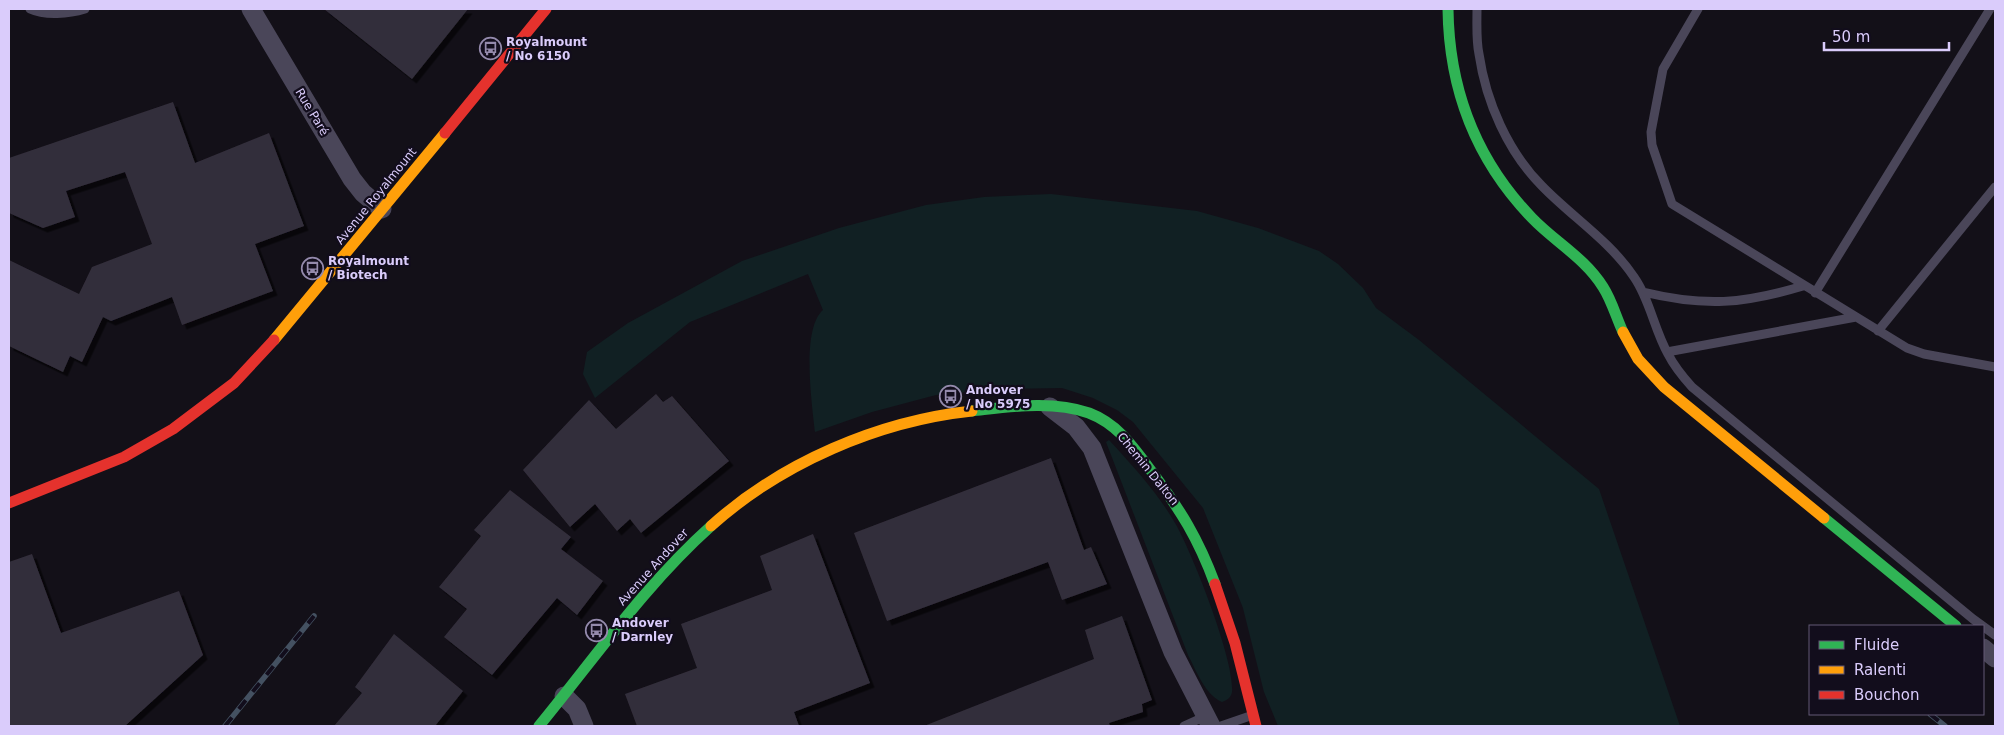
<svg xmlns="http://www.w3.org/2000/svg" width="2004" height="735" viewBox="0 0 2004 735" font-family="'DejaVu Sans',sans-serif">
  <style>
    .green { fill: #112023 }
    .building { fill: #332e3b; filter: url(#shadow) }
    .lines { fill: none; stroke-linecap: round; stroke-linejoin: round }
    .lane { stroke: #4a4659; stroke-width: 9 }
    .street { stroke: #4a4659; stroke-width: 19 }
    .fast { stroke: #30b455; stroke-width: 11 }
    .slow { stroke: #ff9f0a; stroke-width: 11 }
    .jam { stroke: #e5322d; stroke-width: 11 }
    .rail-casing { stroke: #445161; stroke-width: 5.5 }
    .rail { stroke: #120d1c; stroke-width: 4; stroke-dasharray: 11; stroke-linecap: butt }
    .labels { text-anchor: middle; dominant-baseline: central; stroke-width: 4.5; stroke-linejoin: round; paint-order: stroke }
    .poi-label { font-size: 12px; font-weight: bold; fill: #daccfb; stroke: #120d1c; text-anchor: start }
    .street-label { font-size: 12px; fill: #daccfb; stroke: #120d1c }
  </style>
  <defs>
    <filter id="shadow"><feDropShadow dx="4.5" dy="4.5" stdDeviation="0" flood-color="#0009"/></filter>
  </defs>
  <rect width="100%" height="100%" fill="#131018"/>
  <!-- green -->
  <path class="green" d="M1051,194L1197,211L1258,228L1319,251L1338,264L1363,288L1376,308L1419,340L1599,489L1680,726H1278L1264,692L1243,608L1203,508L1133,422L1117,410L1093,398L1062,388L995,389L936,395L872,412L815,432C812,404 801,329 823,310L808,274L690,322L595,398L583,374L587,352L628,323L742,261L839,228L926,205L984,197Z
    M1109,440C1132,465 1158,493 1175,523C1192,552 1235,661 1232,692C1231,698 1227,700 1222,702C1205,695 1196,670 1188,655L1106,442Z"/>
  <!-- building -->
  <path class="building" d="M324,9H468L412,79Z
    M173,102L195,163L269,133L304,226L255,244L273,291L182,325L172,297L111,321L103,317L82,362L70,356L63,372L9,346V260L79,294L92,267L152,244L125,172L66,191L75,217L43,228L9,213V158Z
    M656,394L663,402L672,396L729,461L641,533L630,519L617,531L595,504L570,527L523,470L589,400L616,429Z
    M1051,458L1084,550L1091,547L1107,584L1062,600L1048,562L887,621L854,533Z
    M510,490L571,537L561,549L603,581L577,615L557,598L492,675L444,637L467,609L439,587L481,536L474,530Z
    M813,534L870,683L794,712L799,726H637L625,694L697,668L681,624L772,590L760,556Z
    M32,554L61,633L179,591L203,655L125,726H9V562Z
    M1122,616L1152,700L1142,704L1143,712L1109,723L1110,726H924L1094,659L1085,630Z
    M394,634L463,691L435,726H334L362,693L355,687Z"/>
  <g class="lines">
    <!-- lane -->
    <path class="lane" d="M30,9C45,16 69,14 85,9
      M1477,9C1477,24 1476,40 1479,54C1486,102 1508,152 1542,186C1572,217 1610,241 1634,277C1650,300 1654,329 1668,354C1674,366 1683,377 1692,387L1973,619L1995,635
      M1698,9L1663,69L1651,132L1652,145L1672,204L1907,348L1924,354L1995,367
      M1643,292C1705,307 1743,304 1803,286
      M1815,293L1990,9
      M1878,331L1995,187
      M1667,352L1856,317
      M1184,726L1206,716
      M1221,726L1250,716"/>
    <!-- street -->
    <path class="street" d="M251,9L352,179L363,193L382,209
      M1050,407L1076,427L1092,448L1173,652L1211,726
      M1983,648L1995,658
      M564,696L577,709L584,726"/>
    <!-- fast -->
    <path class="fast" d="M1448,9C1449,89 1476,160 1532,218C1555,242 1585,258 1603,287C1612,301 1616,317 1623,332
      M972,411C1009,407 1052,400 1089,413C1118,424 1134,448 1152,472C1181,511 1198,538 1215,584
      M1824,518L1956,626
      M539,726C595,658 645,585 711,526"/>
    <!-- slow -->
    <path class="slow" d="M1623,332L1638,359L1664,387L1824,518
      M274,340L445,133
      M711,526C781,463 878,421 972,411"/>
    <!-- jam -->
    <path class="jam" d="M445,133L546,9
      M9,503L124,457L173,429L234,383L274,340
      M1215,584L1235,643L1256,726"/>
    <defs>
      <path id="rail" d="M1930,714L1945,726
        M225,726L314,616"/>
    </defs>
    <!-- rail casing -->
    <use href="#rail" class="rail-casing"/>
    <!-- rail -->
    <use href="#rail" class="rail"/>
  </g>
  <!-- icons -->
  <defs>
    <symbol id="bus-ring" viewBox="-11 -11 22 22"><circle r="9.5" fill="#120d1c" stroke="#948aac" stroke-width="1.5"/><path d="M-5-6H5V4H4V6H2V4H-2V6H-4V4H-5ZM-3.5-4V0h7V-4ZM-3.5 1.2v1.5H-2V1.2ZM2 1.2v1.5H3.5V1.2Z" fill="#948aac"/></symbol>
  </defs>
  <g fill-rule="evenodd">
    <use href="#bus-ring" x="478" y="36" width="25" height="25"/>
    <use href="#bus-ring" x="300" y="256" width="25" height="25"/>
    <use href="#bus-ring" x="938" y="384" width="25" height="25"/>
    <use href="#bus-ring" x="584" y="618" width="25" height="25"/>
  </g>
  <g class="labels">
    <!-- poi labels -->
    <g class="poi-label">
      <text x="506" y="42">Royalmount<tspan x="506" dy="14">/ No 6150</tspan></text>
      <text x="328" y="261">Royalmount<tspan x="328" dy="14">/ Biotech</tspan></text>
      <text x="966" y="390">Andover<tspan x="966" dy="14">/ No 5975</tspan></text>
      <text x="612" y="623">Andover<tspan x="612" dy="14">/ Darnley</tspan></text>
    </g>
    <!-- street labels -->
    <g class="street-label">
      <text transform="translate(312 112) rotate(59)">Rue Paré</text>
      <text transform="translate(376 196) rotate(-51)">Avenue Royalmount</text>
      <text transform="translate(1148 469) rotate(51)">Chemin Dalton</text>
      <text transform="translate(653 567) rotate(-48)">Avenue Andover</text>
    </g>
  </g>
  <!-- border -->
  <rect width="2004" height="735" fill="none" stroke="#daccfb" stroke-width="20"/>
  <!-- legend -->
  <rect x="1809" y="625" width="175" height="90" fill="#120d1c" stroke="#625975"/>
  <rect x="1819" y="641" width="25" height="8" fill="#30b455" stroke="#625975"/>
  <text x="1854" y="650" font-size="15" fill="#daccfb">Fluide</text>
  <rect x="1819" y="666" width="25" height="8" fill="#ff9f0a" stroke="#625975"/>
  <text x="1854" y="675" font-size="15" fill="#daccfb">Ralenti</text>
  <rect x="1819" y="691" width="25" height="8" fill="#e5322d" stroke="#625975"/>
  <text x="1854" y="700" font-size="15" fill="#daccfb">Bouchon</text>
  <!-- scale -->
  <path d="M1824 42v8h125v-8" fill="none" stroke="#daccfb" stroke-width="2.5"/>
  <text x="1832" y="42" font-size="15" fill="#daccfb" stroke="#120d1c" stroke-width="4" paint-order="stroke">50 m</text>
</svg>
